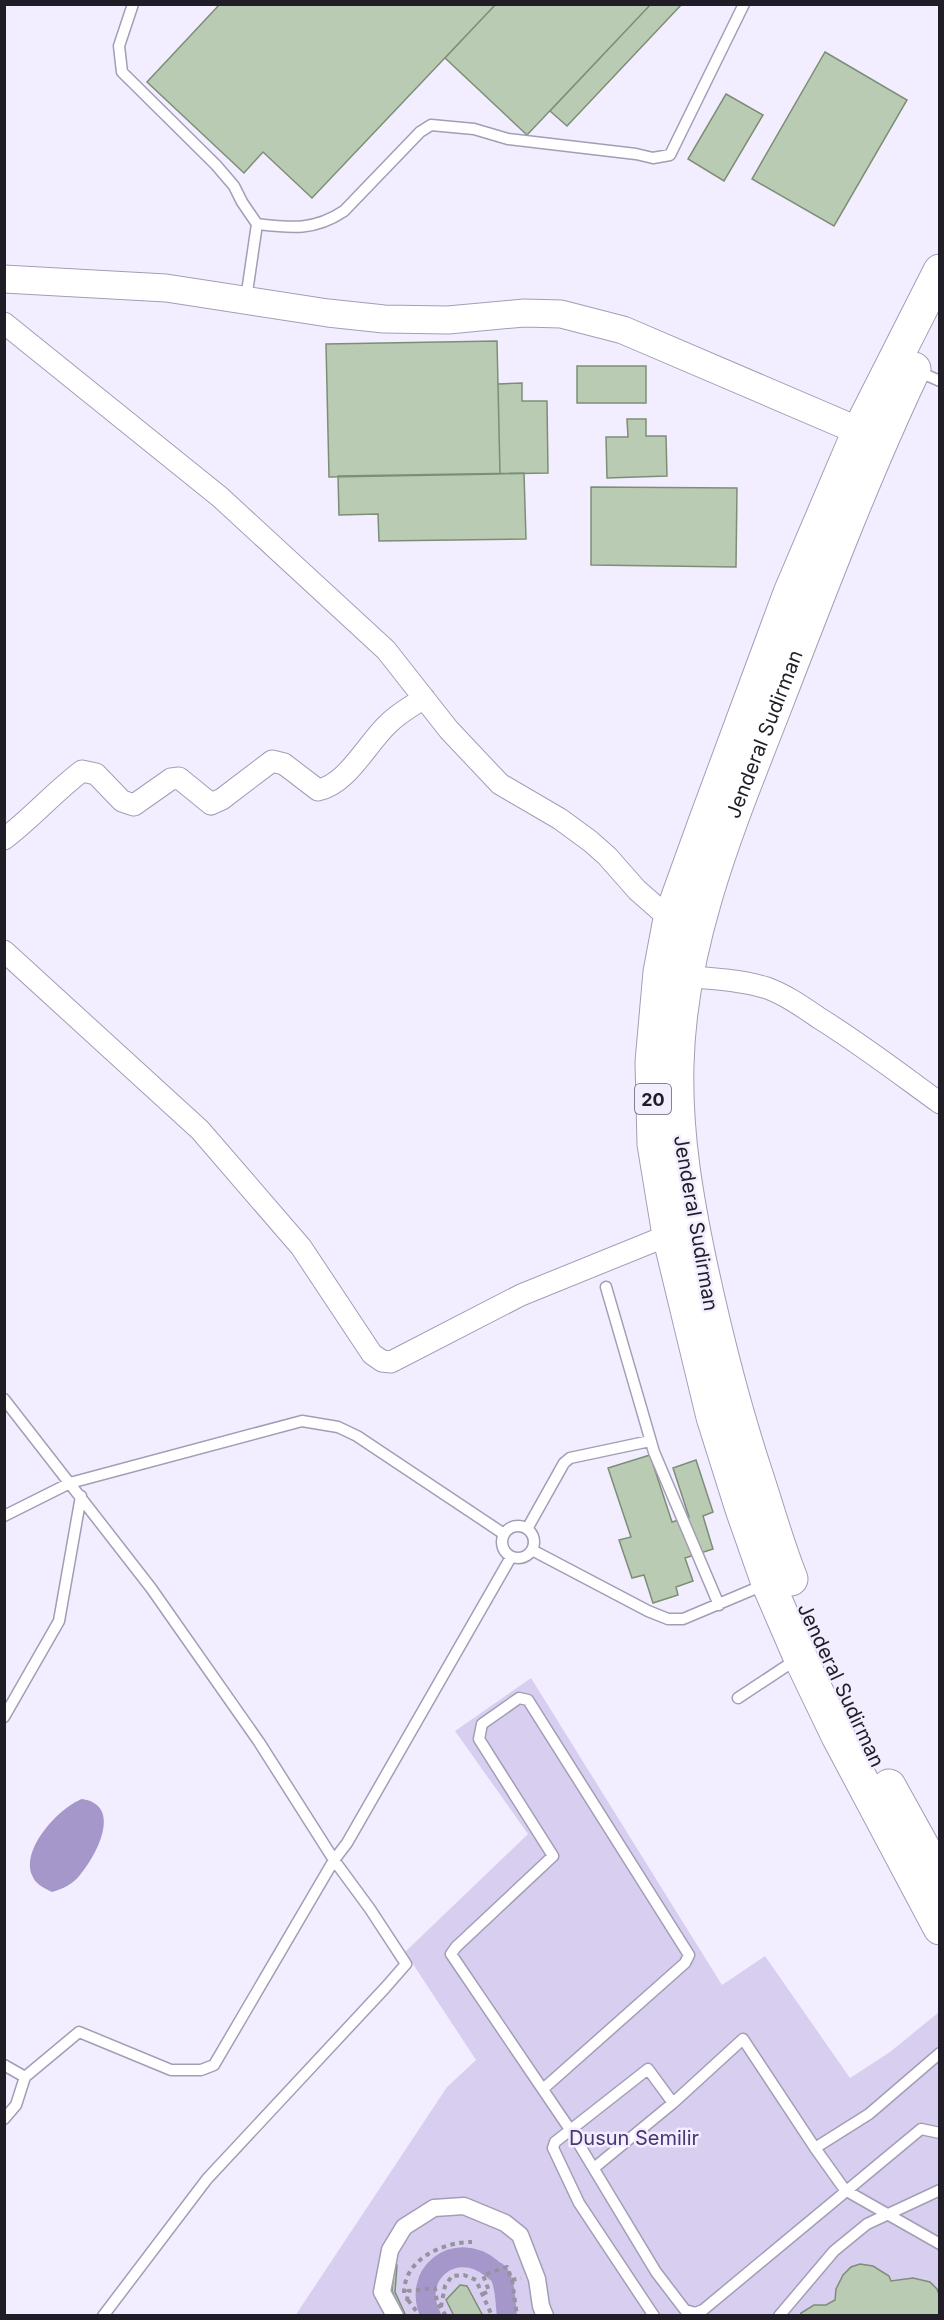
<svg xmlns="http://www.w3.org/2000/svg" width="944" height="2320" viewBox="0 0 944 2320" font-family="Inter,sans-serif">
  <style>
    .green { fill: #d8cff0 }
    .water { fill: #a697ca }
    .lines { fill: none; stroke-linecap: round; stroke-linejoin: round }
    .canal { stroke: #a697ca; stroke-width: 20 }
    .building { fill: #bacbb3; stroke: #7d8e77; stroke-width: 1.5 }
    .service-casing { stroke: #a39db6; stroke-width: 13 }
    .pedestrian-casing { stroke: #a39db6; stroke-width: 19 }
    .minor-casing { stroke: #a39db6; stroke-width: 23 }
    .tertiary-casing { stroke: #a39db6; stroke-width: 29 }
    .trunk-casing { stroke: #a39db6; stroke-width: 35 }
    .path { stroke: #9692a0; stroke-width: 4; stroke-dasharray: 4.5 4.5; stroke-linecap: butt }
    .service { stroke: #fff; stroke-width: 10 }
    .pedestrian { stroke: #fff; stroke-width: 16 }
    .minor { stroke: #fff; stroke-width: 21 }
    .tertiary { stroke: #fff; stroke-width: 27 }
    .trunk { stroke: #fff; stroke-width: 33 }
    .labels { text-anchor: middle; dominant-baseline: central; stroke-width: 5; stroke-linejoin: round; paint-order: stroke }
    .shield { fill: #f3eeff; stroke: #5f5c68; stroke-width: 1.5 }
    .shield-label { font-size: 18px; font-weight: bold; fill: #201d27 }
    .street-label { font-size: 20px; fill: #201d27; stroke: #f3eeff }
    .park-label { font-size: 20px; fill: #4a3473; stroke: #f3eeff }
  </style>
  <rect width="100%" height="100%" fill="#f3eeff"/>
  <!-- green -->
  <path class="green" d="M531,1678L722,1985L765,1956L850,2078L890,2052L939,2012V2315L295,2316L447,2087L476,2060L405,1952L528,1834L455,1731Z"/>
  <!-- water -->
  <path class="water" d="M82,1799C123,1805 97,1855 80,1875C73,1884 63,1889 52,1892C44,1888 35,1884 32,1875C21,1848 60,1807 82,1799Z"/>
  <g class="lines">
    <!-- canal -->
    <path class="canal" d="M431,2316C410,2274 455,2239 491,2268C492,2269 498,2273 499,2274C506,2285 505,2303 507,2316"/>
  </g>
  <!-- building -->
  <path class="building" d="M220,4H496L312,198L263,152L244,173L147,82Z
    M496,4H651L527,135L445,58Z
    M651,4H682L567,126L550,111Z
    M825,52L907,100L834,226L752,179Z
    M726,94L763,115L724,181L688,159Z
    M497,341L500,474L329,477L326,344Z
    M577,366H646V403H577Z
    M522,383V401H547L548,473L500,474L498,384Z
    M627,419H646V436H666L667,476L607,478L606,437H628Z
    M524,473L526,539L379,541L378,514L339,515L338,476Z
    M591,487L737,488L736,567L591,565Z
    M650,1455L672,1522L689,1517L673,1468L696,1460L713,1512L703,1516L713,1549L685,1558L693,1581L676,1587L678,1595L653,1603L644,1575L632,1578L619,1540L631,1537L608,1468Z
    M394,2264L397,2265L395,2292L406,2316L401,2313L392,2291Z
    M860,2264L873,2266L889,2276L891,2281L913,2278L930,2282L937,2289L940,2297V2316H800L801,2313L814,2305H826L835,2300L836,2289L843,2275L851,2267Z
    M460,2285L467,2286L483,2316H454L446,2300Z"/>
  <g class="lines">
    <defs>
      <path id="service" d="M133,4L119,46L122,72L216,165L234,186L242,202L257,224L246,299
        M257,224C291,228 314,231 344,211L420,132L431,125L474,129L508,139L636,154L653,158L670,155L744,4
        M917,371L940,381
        M606,1287L654,1452L719,1605
        M4,1399L151,1588L259,1742L334,1860L370,1909L406,1964L385,1988L207,2179L103,2316
        M4,1516L70,1483L302,1421L338,1427L357,1436L504,1534
        M502 1542a16 16 0 1 1 32 0a16 16 0 1 1-32 0Z
        M527,1529L564,1463L570,1458L650,1441
        M532,1550L648,1611L668,1619H683L766,1584
        M738,1698L797,1659
        M4,1717L59,1621L81,1496
        M4,2065L25,2077
        M543,2089L685,1963L689,1955L528,1700L519,1698L482,1724L479,1739L553,1856L456,1947L451,1954L571,2131L656,2272L685,2310L695,2313L703,2310L921,2129L940,2133
        M4,2119L16,2105L25,2077L79,2032L171,2070H201L214,2065L334,1860L347,1843L511,1557
        M815,2148L869,2114L940,2053
        M594,2168L673,2103L743,2039L815,2148L845,2190L940,2244
        M654,2316L579,2203L553,2148L555,2142L648,2069L673,2103
        M779,2316L834,2251L867,2224L940,2190"/>
      <path id="pedestrian" d="M395,2316L382,2292L390,2250L404,2227L434,2208L464,2206L505,2223L520,2235L537,2279L541,2306L545,2316"/>
      <path id="minor" d="M4,323L220,497L386,650L449,730L500,784L560,819L590,841L607,856L637,890L670,919
        M4,839C32,818 54,792 82,771L96,774L122,801L134,805L171,779L179,778L211,804L222,799L272,761L284,764L318,790C348,784 367,743 389,723C399,713 412,706 424,698
        M4,951L200,1130L301,1247L372,1354L382,1361L391,1362L521,1295L669,1235
        M685,977C713,978 741,980 767,988C786,995 803,1007 819,1018C861,1044 900,1074 940,1103"/>
      <path id="tertiary" d="M4,279L166,288L328,313L384,319L448,320L524,313L561,314L623,330L859,431"/>
      <g id="trunk">
        <path d="M940,271L859,431L790,593L704,825L670,919L660,972L652,1062L654,1144L669,1235L713,1417L742,1509L768,1583L800,1657L838,1736L940,1928"/>
        <path id="s1" d="M791,1579C777,1544 767,1507 755,1471C733,1404 716,1336 701,1267C687,1201 675,1134 677,1065C680,936 732,818 778,699C821,588 863,477 914,369"/>
        <path d="M889,1786L940,1878"/>
      </g>
    </defs>
    <!-- service casing -->
    <use href="#service" class="service-casing"/>
    <!-- pedestrian casing -->
    <use href="#pedestrian" class="pedestrian-casing"/>
    <!-- minor casing -->
    <use href="#minor" class="minor-casing"/>
    <!-- tertiary casing -->
    <use href="#tertiary" class="tertiary-casing"/>
    <!-- trunk casing -->
    <use href="#trunk" class="trunk-casing"/>
    <!-- path -->
    <path class="path" d="M512,2280L517,2316
      M404,2293C404,2259 443,2242 472,2242
      M483,2294L489,2291L483,2275L507,2267L512,2280L521,2278
      M408,2300L420,2316
      M407,2301L408,2291L435,2288L437,2302L446,2316
      M441,2307L445,2286L452,2276L464,2275L476,2280L492,2316"/>
    <!-- service -->
    <use href="#service" class="service"/>
    <!-- pedestrian -->
    <use href="#pedestrian" class="pedestrian"/>
    <!-- minor -->
    <use href="#minor" class="minor"/>
    <!-- tertiary -->
    <use href="#tertiary" class="tertiary"/>
    <!-- trunk -->
    <use href="#trunk" class="trunk"/>
  </g>
  <g class="labels">
    <!-- shield labels -->
    <rect class="shield" x="635" y="1084" width="36" height="30" rx="4.5"/>
    <g class="shield-label">
      <text x="653" y="1099">20</text>
    </g>
    <!-- street labels -->
    <g class="street-label">
      <text stroke="none"><textPath href="#s1" startOffset="873">Jenderal Sudirman</textPath></text>
      <text transform="translate(696 1223) rotate(80)">Jenderal Sudirman</text>
      <text transform="translate(841 1685) rotate(65)">Jenderal Sudirman</text>
    </g>
    <!-- park labels -->
    <g class="park-label">
      <text x="634" y="2138">Dusun Semilir</text>
    </g>
  </g>
  <!-- border -->
  <rect width="944" height="2320" fill="none" stroke="#201d27" stroke-width="12"/>
</svg>
